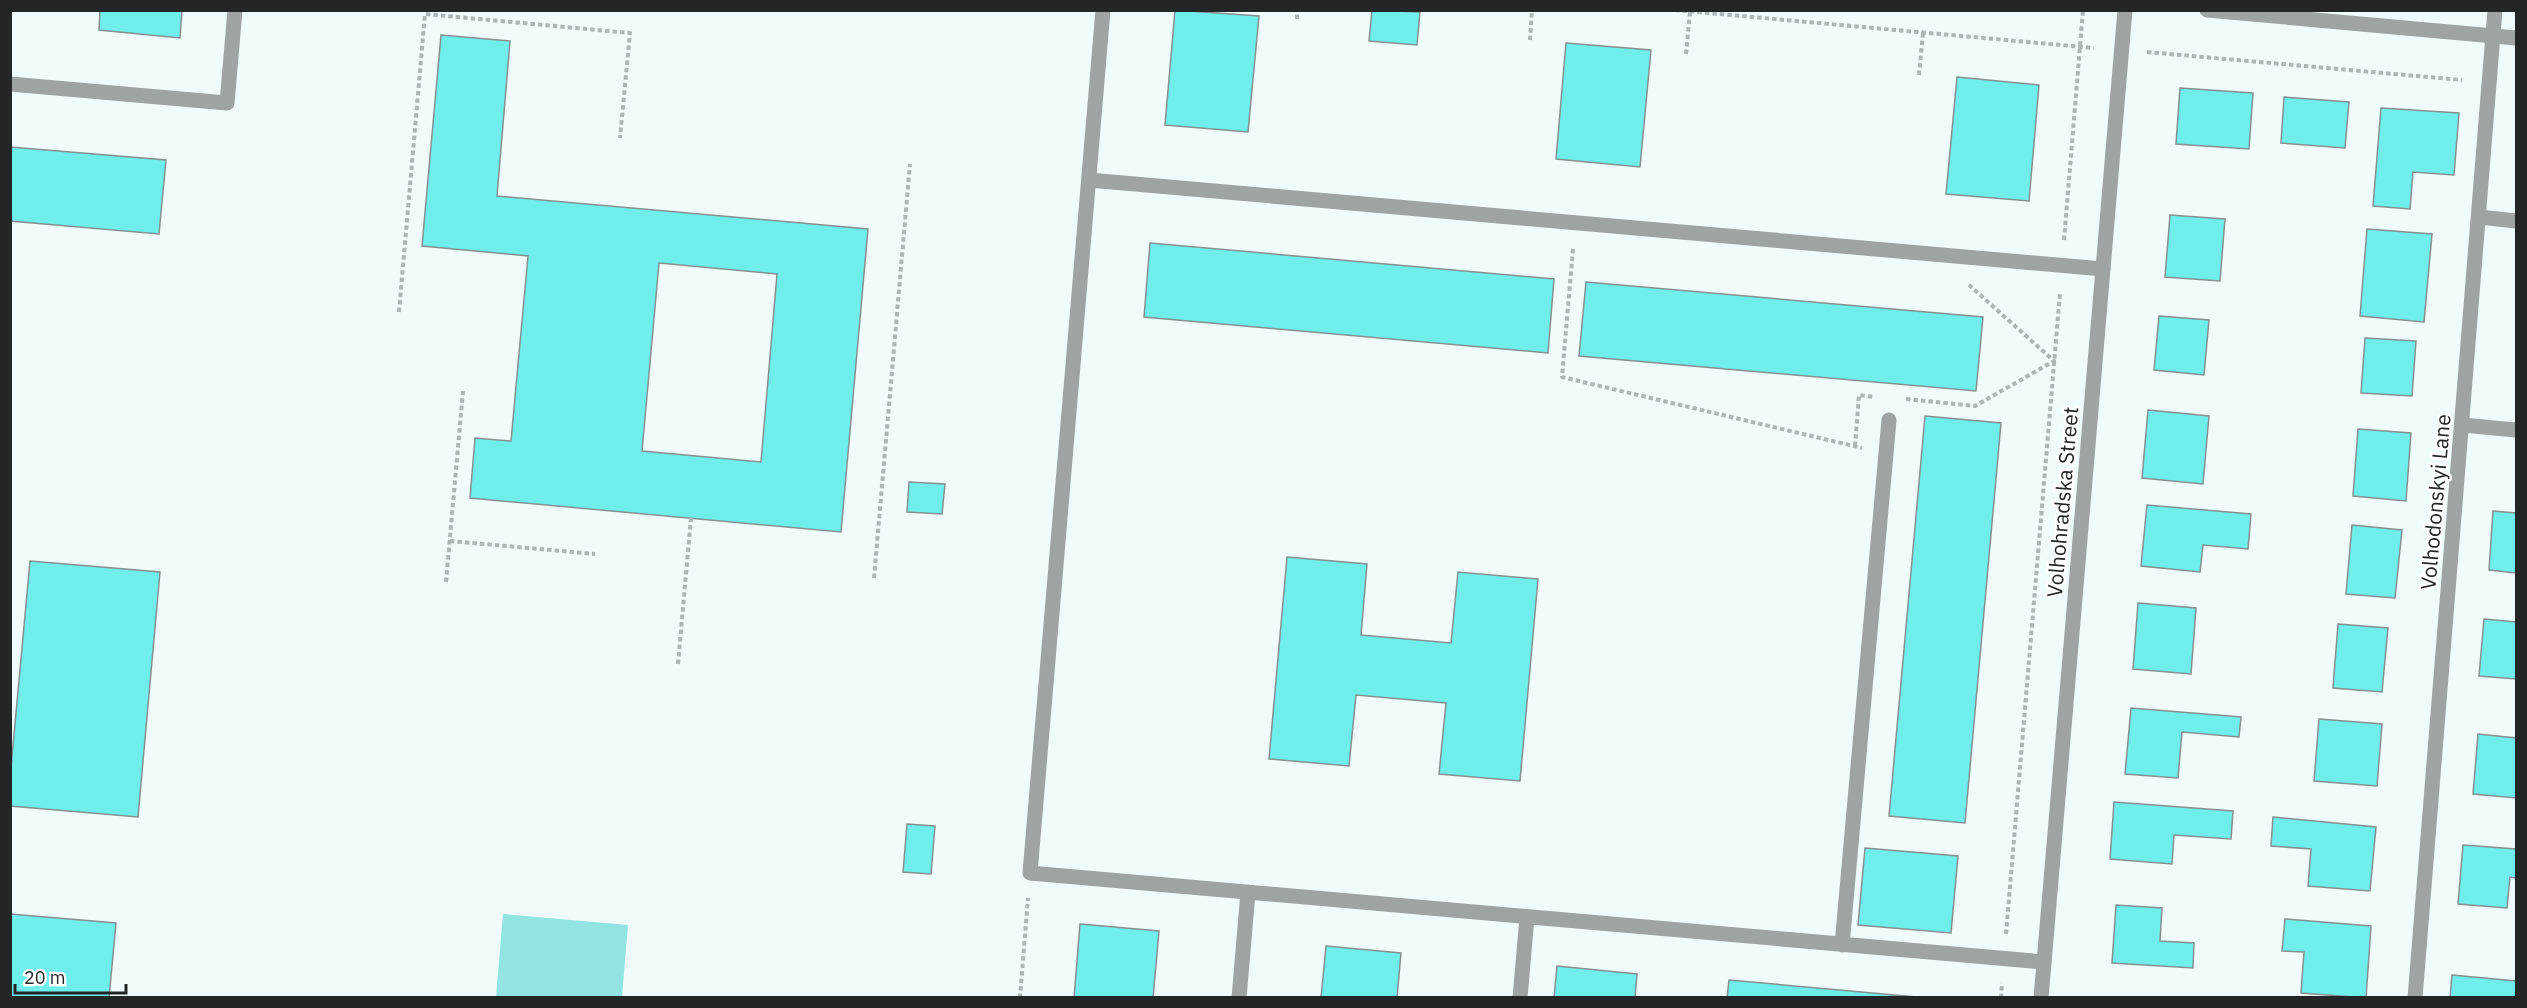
<svg xmlns="http://www.w3.org/2000/svg" width="2527" height="1008" viewBox="0 0 2527 1008" font-family="'IBM Plex Sans',sans-serif">
  <style>
    .green { fill: #91e4e2 }
    .building { fill: #70eeec; stroke: #859190; stroke-width: 1.5; fill-rule: evenodd }
    .lines { fill: none; stroke-linecap: round; stroke-linejoin: round }
    .path { stroke: #acb6b6; stroke-width: 4; stroke-dasharray: 4.5 3; stroke-linecap: butt }
    .service { stroke: #9ea4a3; stroke-width: 15 }
    .minor { stroke: #9ea4a3; stroke-width: 15 }
    .tertiary { stroke: #9ea4a3; stroke-width: 15 }
    .labels { text-anchor: middle; dominant-baseline: central; stroke-width: 5; stroke-linejoin: round; paint-order: stroke }
    .street-label { font-size: 21px; fill: #222626; stroke: #fff }
  </style>
  <rect width="100%" height="100%" fill="#f0fcfc"/>
  <!-- green -->
  <path class="green" d="M503,914L628,925L622,997H496Z"/>
  <!-- building -->
  <path class="building" d="M100,10H182L180,38L99,30Z
    M1175,10L1259,16L1248,132L1165,125Z
    M1372,10L1420,12L1417,45L1369,41Z
    M441,35L510,41L497,196L868,229L841,532L470,498L475,438L511,441L528,256L422,246ZM659,263L777,274L761,462L642,451Z
    M1566,43L1651,50L1640,167L1556,159Z
    M1957,77L2039,85L2029,201L1946,194Z
    M2180,88L2253,93L2249,149L2176,144Z
    M2284,97L2349,102L2345,148L2281,143Z
    M2381,108L2459,113L2454,175L2413,172L2410,209L2373,206Z
    M10,147L166,160L159,234L10,221Z
    M2170,215L2225,219L2220,281L2165,277Z
    M2367,229L2432,234L2424,322L2360,316Z
    M1150,243L1554,279L1548,353L1144,317Z
    M1586,282L1983,317L1976,391L1579,356Z
    M2159,316L2209,320L2204,375L2154,370Z
    M2365,338L2416,341L2412,396L2361,393Z
    M2148,410L2209,416L2203,484L2142,478Z
    M1925,416L2001,423L1965,823L1889,816Z
    M2358,429L2411,433L2406,501L2353,496Z
    M909,482L945,484L942,514L907,512Z
    M2147,505L2251,514L2248,549L2203,545L2200,572L2141,566Z
    M2493,511L2516,513V573L2489,570Z
    M2352,525L2402,530L2395,598L2346,594Z
    M1287,557L1367,564L1361,635L1451,643L1458,572L1538,579L1520,781L1439,774L1446,703L1356,695L1349,766L1269,759Z
    M30,561L160,572L138,817L10,806V778Z
    M2138,603L2196,608L2191,674L2133,669Z
    M2484,619L2516,622V679L2479,676Z
    M2338,624L2388,628L2382,692L2333,688Z
    M2131,708L2241,717L2239,737L2182,732L2178,778L2125,774Z
    M2319,719L2382,724L2377,786L2314,781Z
    M2478,734L2516,738V798L2473,794Z
    M2114,802L2233,811L2231,839L2174,835L2172,864L2110,859Z
    M2273,817L2376,827L2370,891L2308,886L2311,849L2271,846Z
    M907,824L935,826L931,874L903,872Z
    M2463,845L2516,849V878L2510,877L2507,908L2458,904Z
    M1865,848L1958,856L1951,933L1858,925Z
    M2116,905L2162,908L2160,941L2194,943L2193,968L2112,963Z
    M10,914L116,923L109,998H10Z
    M2285,919L2371,926L2366,998L2301,993L2304,952L2282,951Z
    M1080,924L1159,931L1153,998H1074Z
    M1326,946L1401,953L1397,998H1321Z
    M1557,966L1637,974L1635,998H1554Z
    M2452,975L2516,981V998H2450Z
    M1729,980L1928,998H1727Z"/>
  <g class="lines">
    <!-- path -->
    <path class="path" d="M1675,10L2094,48
      M1297,19V10
      M1530,40L1532,10
      M2147,52L2462,80
      M1686,54L1690,12
      M1919,75L1923,33
      M2064,240L2083,10
      M1573,249L1562,377L1862,448
      M399,312L425,14L630,33L620,138
      M1906,399L1975,406L2054,361L1969,285
      M1855,446L1859,395L1874,397
      M450,541L595,554
      M874,578L910,164
      M446,582L463,391
      M678,664L691,518
      M2006,934L2060,293
      M1020,998L1028,898
      M2001,998L2002,983"/>
    <!-- service -->
    <path class="service" d="M1103,10L1030,873L2044,962
      M10,84L227,103L235,10
      M1089,180L2103,269
      M2479,217L2516,221
      M2462,425L2516,430
      M1842,945L1889,420
      M1239,998L1248,892
      M1520,998L1527,917"/>
    <!-- minor -->
    <path class="minor" d="M2041,998L2125,10
      M2415,998L2495,10"/>
    <!-- tertiary -->
    <path class="tertiary" d="M2207,10L2516,38"/>
  </g>
  <g class="labels">
    <!-- street labels -->
    <g class="street-label">
      <text transform="translate(2062 502) rotate(-85)">Volhohradska Street</text>
      <text transform="translate(2435 502) rotate(-85)">Volhodonskyi Lane</text>
    </g>
  </g>
  <!-- border -->
  <rect width="2527" height="1008" fill="none" stroke="#222626" stroke-width="24"/>
  <!-- scale -->
  <path d="M15 984v9h111v-9" fill="none" stroke="#222626" stroke-width="3"/>
  <text x="24" y="984" font-size="18" fill="#222626" stroke="#ffffff" stroke-width="4.5" paint-order="stroke">20 m</text>
</svg>
